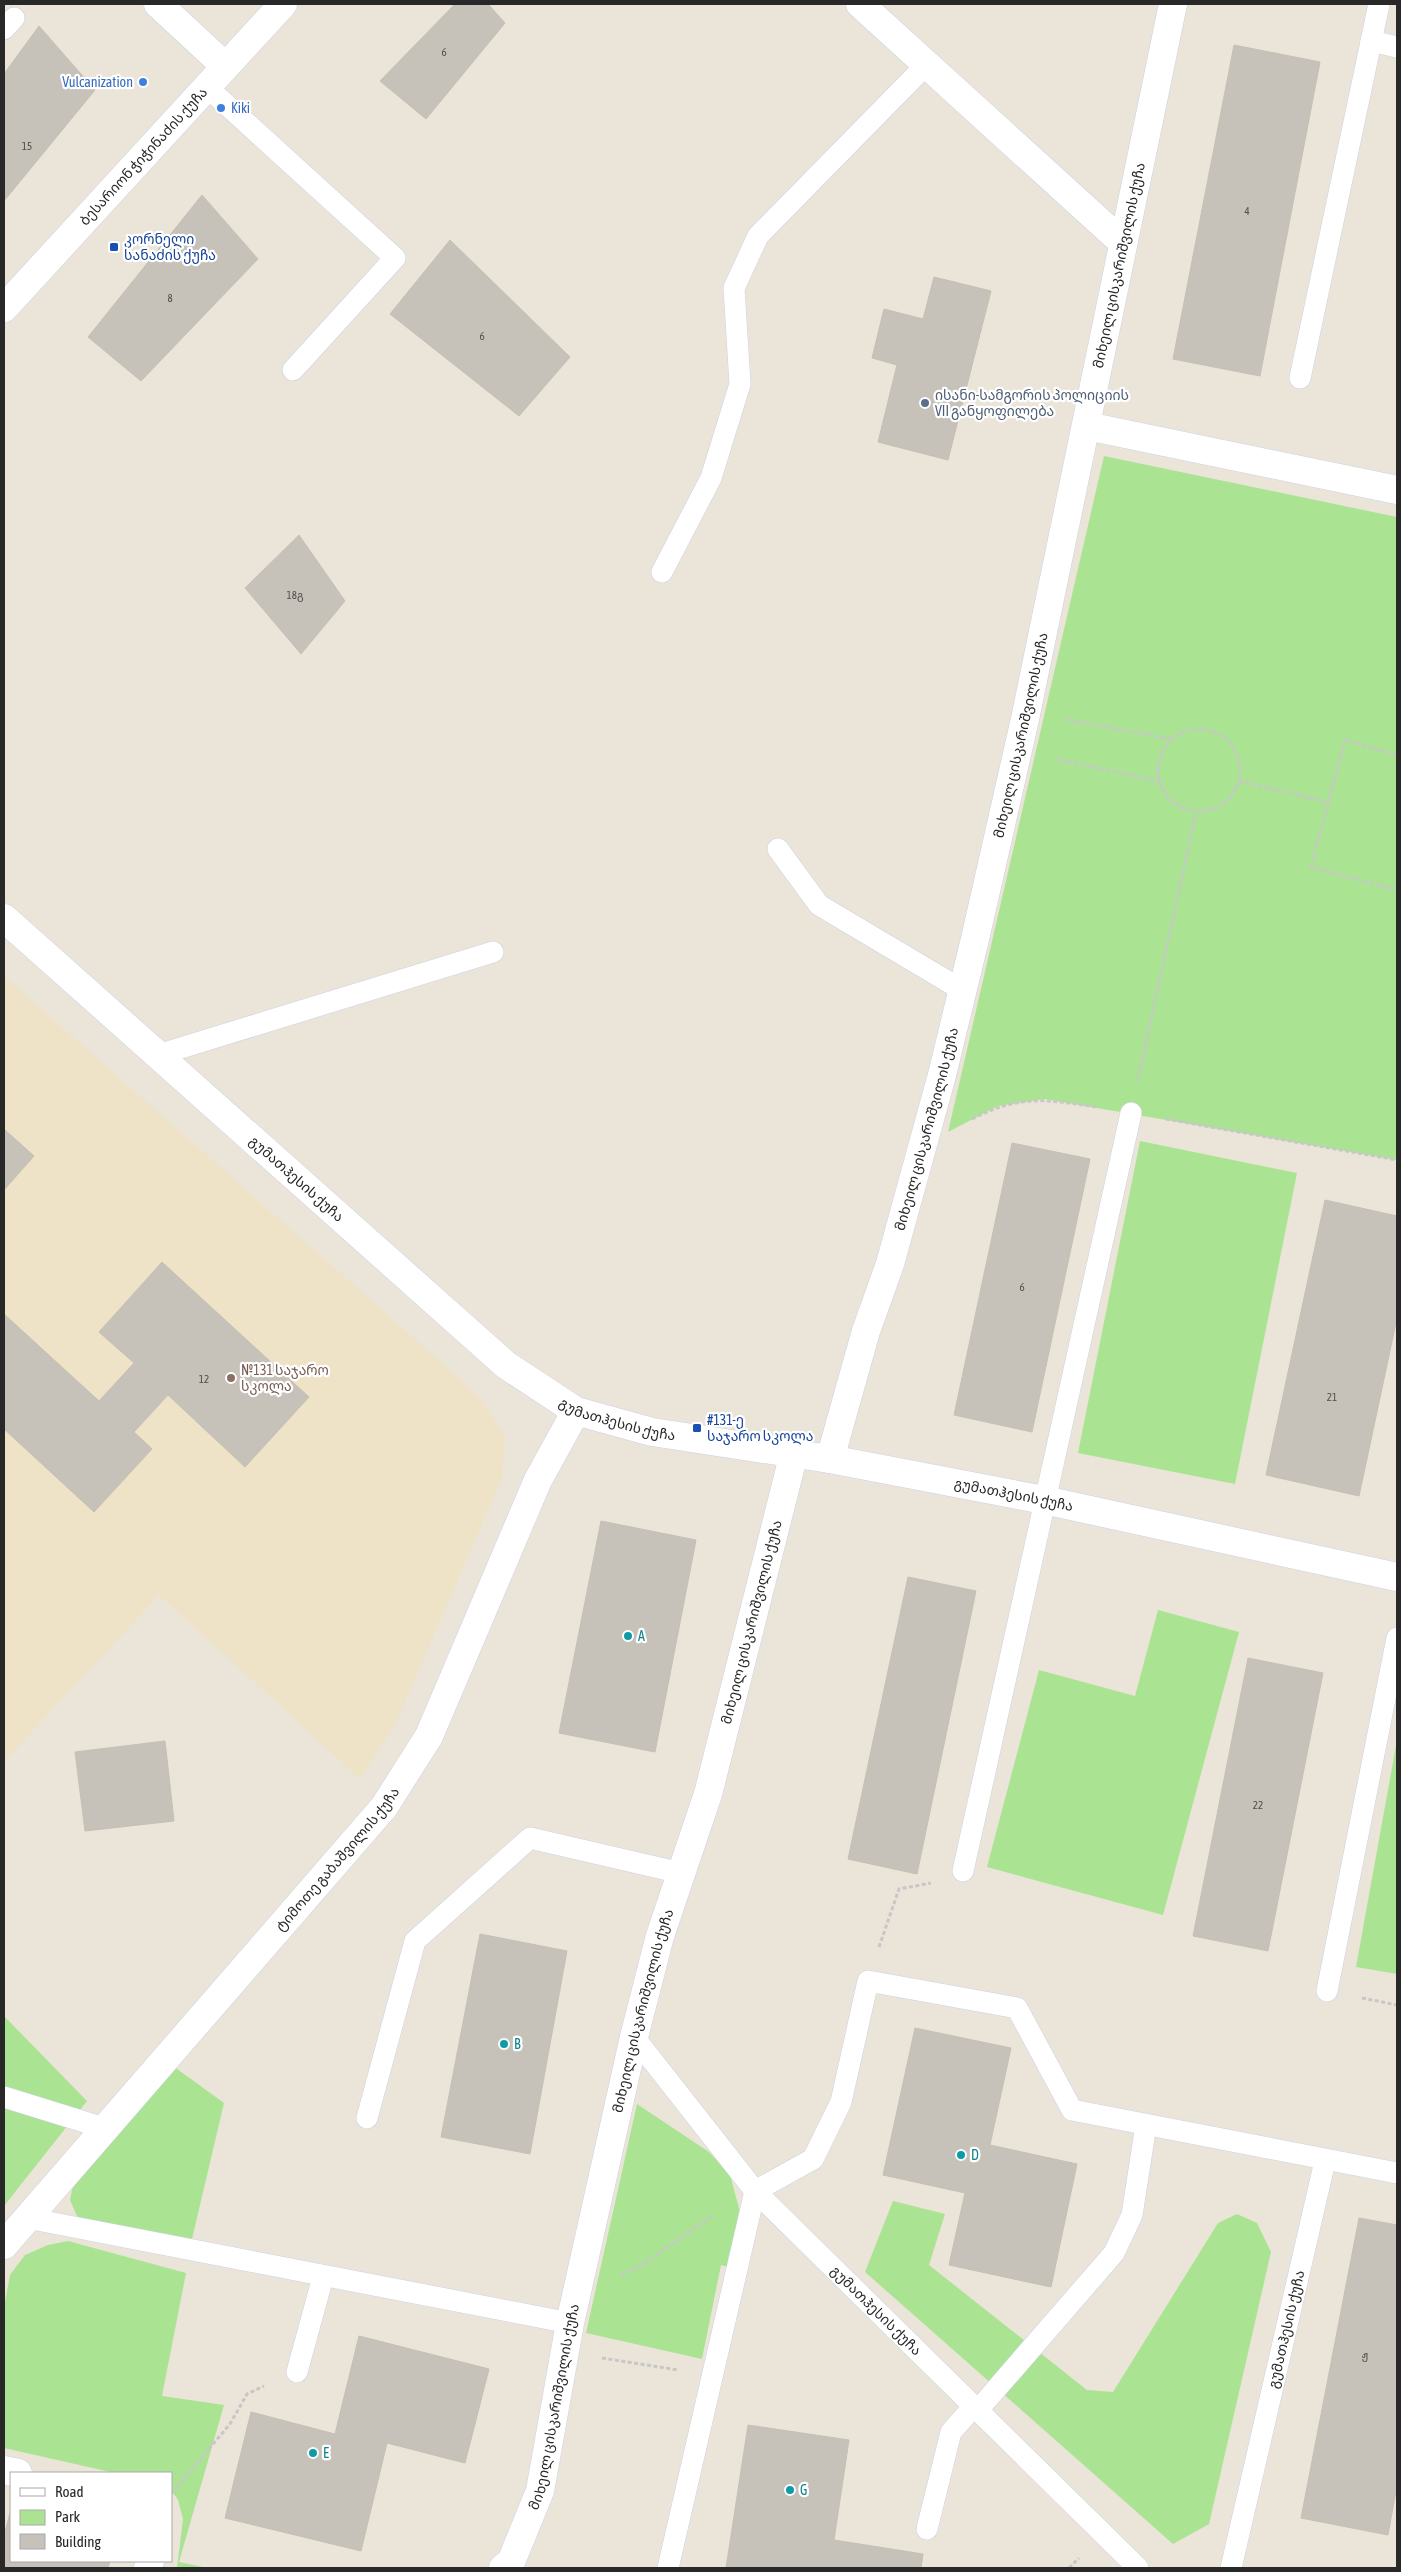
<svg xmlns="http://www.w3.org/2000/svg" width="1401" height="2572" viewBox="0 0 1401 2572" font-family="'Asap Condensed','Noto Sans Georgian',sans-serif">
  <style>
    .education { fill: #eee3c7 }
    .green { fill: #aae492 }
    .building { fill: #c6c1b9; stroke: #c6c0b3 }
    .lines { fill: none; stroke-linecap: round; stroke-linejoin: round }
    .lane-casing { stroke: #ced1e2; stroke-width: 22 }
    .street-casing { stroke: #ced1e2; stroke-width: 29 }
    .secondary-casing { stroke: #ced1e2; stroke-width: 29 }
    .path { stroke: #c7c7c7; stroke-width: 3; stroke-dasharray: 4 2.5; stroke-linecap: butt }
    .lane { stroke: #fff; stroke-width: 21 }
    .street { stroke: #fff; stroke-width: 28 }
    .secondary { stroke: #fff; stroke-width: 28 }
    .shop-dot { fill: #3f7fe0; stroke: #fff; stroke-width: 2 }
    .transit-dot { fill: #1a4fb4; stroke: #fff; stroke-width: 2 }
    .service-dot { fill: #5c6f8a; stroke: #fff; stroke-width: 2 }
    .education-dot { fill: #8d6e63; stroke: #fff; stroke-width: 2 }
    .culture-dot { fill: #0f9aa8; stroke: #fff; stroke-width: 2 }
    .labels { text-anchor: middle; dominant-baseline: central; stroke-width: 4.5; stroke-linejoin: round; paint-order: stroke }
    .number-label { font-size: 11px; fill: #504e4c }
    .shop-label { font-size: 14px; fill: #366cbe; stroke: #fff; text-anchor: end }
    .street-label { font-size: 14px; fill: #282828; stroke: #fff }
    .transit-label { font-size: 14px; fill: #164399; stroke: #fff; text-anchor: start }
    .service-label { font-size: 14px; fill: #4e5e75; stroke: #fff; text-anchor: start }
    .education-label { font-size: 14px; fill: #785e54; stroke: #fff; text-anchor: start }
    .culture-label { font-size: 14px; fill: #0d838f; stroke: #fff; text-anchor: start }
  </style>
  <rect width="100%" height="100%" fill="#ebe4d9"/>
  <!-- education -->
  <path class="education" d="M4,976L432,1354L483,1401L505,1436L502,1478L396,1723L360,1779L159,1595L4,1762Z"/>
  <!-- green -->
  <path class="green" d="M1104,456L1397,517V1160L1045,1099L998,1106L948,1132Z
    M1140,1141L1297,1173L1235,1484L1078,1453Z
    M1158,1610L1239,1632L1163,1915L987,1867L1039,1670L1135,1696Z
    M1397,1740V1974L1356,1967Z
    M4,2016L87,2101L4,2206Z
    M173,2066L224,2103L192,2239L87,2223L77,2216L70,2200L75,2176Z
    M637,2104L709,2152L730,2175L740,2212L731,2268L721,2265L702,2359L586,2333Z
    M893,2201L945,2214L929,2265L1087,2390L1113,2392L1218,2223L1237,2214L1257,2223L1271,2252L1209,2524L1173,2544L865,2272Z
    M68,2241L186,2273L162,2396L224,2405L179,2562L208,2568H177L183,2519L178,2500L171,2490V2473H115L4,2448V2307L10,2275L25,2255L48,2245Z"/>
  <!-- building -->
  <path class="building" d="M455,4H488L505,23L426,119L380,81Z
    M39,26L95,90L4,201V74Z
    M1234,45L1320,62L1260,376L1173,359Z
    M202,195L258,259L141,381L88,337Z
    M450,240L570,357L519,416L390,314Z
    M934,277L991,291L948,460L878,442L897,365L872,358L884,309L923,319Z
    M299,535L345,601L301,654L245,588Z
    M4,1129L34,1156L4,1190Z
    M1012,1143L1090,1159L1032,1432L954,1415Z
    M1325,1200L1397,1216V1318L1359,1496L1266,1475Z
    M162,1262L309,1397L245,1467L168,1395L134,1432L152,1449L94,1512L4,1429V1314L99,1401L134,1363L99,1332Z
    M601,1521L696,1540L655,1752L559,1733Z
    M908,1577L976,1591L917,1874L848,1859Z
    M1248,1658L1323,1673L1268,1951L1193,1936Z
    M165,1741L174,1821L85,1831L75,1752Z
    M480,1934L567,1951L530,2154L441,2137Z
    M915,2028L1011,2048L990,2145L1077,2164L1051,2287L949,2265L965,2193L883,2175Z
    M1359,2218L1397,2225V2485L1388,2535L1301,2518Z
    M359,2336L489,2369L465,2463L387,2443L361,2551L225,2518L251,2412L335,2434Z
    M748,2425L849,2440L834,2540L923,2554L921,2568H726Z
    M11,2509V2561H110L108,2568H4V2536Z"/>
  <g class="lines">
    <defs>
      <g id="lane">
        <path d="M4,29L14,18"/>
        <path d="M1371,41L1397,47"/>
        <path d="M207,87L395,258L293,370"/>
        <path d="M1300,378L1379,4"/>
        <path d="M662,572L711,478L740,384L734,288L758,236L927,64"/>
        <path d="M778,849L819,905L962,990"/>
        <path d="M158,1055L493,952"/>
        <path d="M963,1871L1131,1113"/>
        <path d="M1327,1991L1397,1638"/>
        <path id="s1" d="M634,2037L755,2191L1138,2568"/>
        <path d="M4,2097L104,2128"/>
        <path d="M367,2118L415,1941L530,1838L681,1873"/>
        <path d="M27,2218L570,2323"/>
        <path d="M297,2372L323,2277"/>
        <path d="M978,2410L1114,2253L1132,2215L1146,2125"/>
        <path d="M927,2529L951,2432L974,2406"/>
        <path d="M668,2568L755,2191L813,2159L841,2102L868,1981L1017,2008L1072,2110L1397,2173"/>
        <path id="s2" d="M1231,2568L1325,2161"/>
      </g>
      <g id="street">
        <path d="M158,4L225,66"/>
        <path d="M860,4L1122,242"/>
        <path d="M1087,426L1397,490"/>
        <path id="s3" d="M4,918L506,1365L576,1411L652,1432L830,1459L1044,1500L1397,1577"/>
        <path id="s4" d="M830,1459L866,1331L890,1264L942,1075L975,939L1025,719L1173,4"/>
        <path id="s5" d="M4,2245L384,1807L429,1736L538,1480L576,1411"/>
        <path d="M4,2470L18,2473"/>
        <path d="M148,2568L150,2561"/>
        <path id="s6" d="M503,2568L511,2562L540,2491L570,2323L634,2037L660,1936L708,1794L794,1453"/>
      </g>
      <g id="secondary">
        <path id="s7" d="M4,308L283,4"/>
      </g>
    </defs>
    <!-- lane casing -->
    <use href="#lane" class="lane-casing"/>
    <!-- street casing -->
    <use href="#street" class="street-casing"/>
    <!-- secondary casing -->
    <use href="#secondary" class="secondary-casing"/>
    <!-- path -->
    <path class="path" d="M1065,719L1170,739
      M1158 770a41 41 0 1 1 82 0a41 41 0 1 1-82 0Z
      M1397,755L1345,740L1311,867L1397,890
      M1055,759L1159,781
      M1239,781L1328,802
      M1138,1080L1196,812
      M972,1119C1019,1095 1045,1099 1096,1107
      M1166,1119L1397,1160
      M879,1947L899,1889L931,1883
      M1362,1998L1397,2005
      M621,2275L642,2265L712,2216
      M602,2358L678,2370
      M171,2494L230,2424L247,2394L264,2386
      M1069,2568L1079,2558"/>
    <!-- lane -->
    <use href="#lane" class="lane"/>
    <!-- street -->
    <use href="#street" class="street"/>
    <!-- secondary -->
    <use href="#secondary" class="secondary"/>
  </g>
  <!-- markers -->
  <g class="shop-dot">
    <circle cx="143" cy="82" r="5"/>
    <circle cx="221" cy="108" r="5"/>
  </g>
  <g class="transit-dot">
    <rect x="109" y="242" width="10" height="10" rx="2.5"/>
    <rect x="692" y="1423" width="10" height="10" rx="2.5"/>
  </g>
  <circle class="service-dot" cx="925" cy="403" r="5"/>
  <circle class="education-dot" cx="231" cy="1378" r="5"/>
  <g class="culture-dot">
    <circle cx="628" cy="1636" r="5"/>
    <circle cx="504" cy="2044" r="5"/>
    <circle cx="961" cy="2155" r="5"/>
    <circle cx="313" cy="2453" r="5"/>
    <circle cx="790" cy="2490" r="5"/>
  </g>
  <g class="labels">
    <!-- number labels -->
    <g class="number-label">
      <text x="444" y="52">6</text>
      <text x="27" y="146">15</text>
      <text x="1247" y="211">4</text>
      <text x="170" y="298">8</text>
      <text x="482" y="336">6</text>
      <text x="295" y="595">18გ</text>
      <text x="1022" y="1287">6</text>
      <text x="204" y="1379">12</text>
      <text x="1332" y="1397">21</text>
      <text x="1258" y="1805">22</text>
      <text x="1365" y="2355">ჟ</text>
    </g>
    <!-- shop labels -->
    <g class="shop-label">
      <text x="133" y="82">Vulcanization</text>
      <text x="231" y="108" text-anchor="start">Kiki</text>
    </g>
    <!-- street labels -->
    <g class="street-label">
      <text stroke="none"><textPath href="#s7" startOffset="206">ბესარიონ ჭიჭინაძის ქუჩა</textPath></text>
      <text stroke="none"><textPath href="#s4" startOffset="1229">მიხეილ ცისკარიშვილის ქუჩა</textPath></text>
      <text stroke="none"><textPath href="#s4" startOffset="749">მიხეილ ცისკარიშვილის ქუჩა</textPath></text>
      <text stroke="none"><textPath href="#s4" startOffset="344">მიხეილ ცისკარიშვილის ქუჩა</textPath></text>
      <text stroke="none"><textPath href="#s3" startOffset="392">გუმათჰესის ქუჩა</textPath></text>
      <text stroke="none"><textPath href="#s3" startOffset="798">გუმათჰესის ქუჩა</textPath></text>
      <text stroke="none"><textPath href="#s3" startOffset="1202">გუმათჰესის ქუჩა</textPath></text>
      <text stroke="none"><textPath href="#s6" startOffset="982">მიხეილ ცისკარიშვილის ქუჩა</textPath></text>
      <text stroke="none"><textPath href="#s5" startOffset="510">ტიმოთე გაბაშვილის ქუჩა</textPath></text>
      <text stroke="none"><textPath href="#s6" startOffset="578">მიხეილ ცისკარიშვილის ქუჩა</textPath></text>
      <text stroke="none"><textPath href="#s1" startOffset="366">გუმათჰესის ქუჩა</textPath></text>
      <text stroke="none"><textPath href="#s2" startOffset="245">გუმათჰესის ქუჩა</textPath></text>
      <text stroke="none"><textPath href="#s6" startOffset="172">მიხეილ ცისკარიშვილის ქუჩა</textPath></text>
    </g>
    <!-- transit labels -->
    <g class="transit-label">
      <text x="124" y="239">კორნელი<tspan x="124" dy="16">სანაძის ქუჩა</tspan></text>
      <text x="707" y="1420">#131-ე<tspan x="707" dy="16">საჯარო სკოლა</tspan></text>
    </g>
    <!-- service labels -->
    <g class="service-label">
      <text x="935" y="395">ისანი-სამგორის პოლიციის<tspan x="935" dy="16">VII განყოფილება</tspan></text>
    </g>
    <!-- education labels -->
    <g class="education-label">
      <text x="241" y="1370">№131 საჯარო<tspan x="241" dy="16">სკოლა</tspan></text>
    </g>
    <!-- culture labels -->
    <g class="culture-label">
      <text x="638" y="1636">A</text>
      <text x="514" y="2044">B</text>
      <text x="971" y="2155">D</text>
      <text x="323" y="2453">E</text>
      <text x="800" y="2490">G</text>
    </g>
  </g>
  <!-- border -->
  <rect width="1401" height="2572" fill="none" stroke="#282828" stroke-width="10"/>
  <!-- legend -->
  <rect x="10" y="2472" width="162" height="90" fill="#ffffff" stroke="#a9a9a9"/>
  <rect x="20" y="2488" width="25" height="8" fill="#ffffff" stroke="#a9a9a9"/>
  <text x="55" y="2497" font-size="15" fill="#282828">Road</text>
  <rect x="20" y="2510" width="25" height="15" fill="#aae492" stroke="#a9a9a9"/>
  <text x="55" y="2522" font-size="15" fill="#282828">Park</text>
  <rect x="20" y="2534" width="25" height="15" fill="#c6c1b9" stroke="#a9a9a9"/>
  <text x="55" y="2547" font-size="15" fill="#282828">Building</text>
</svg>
